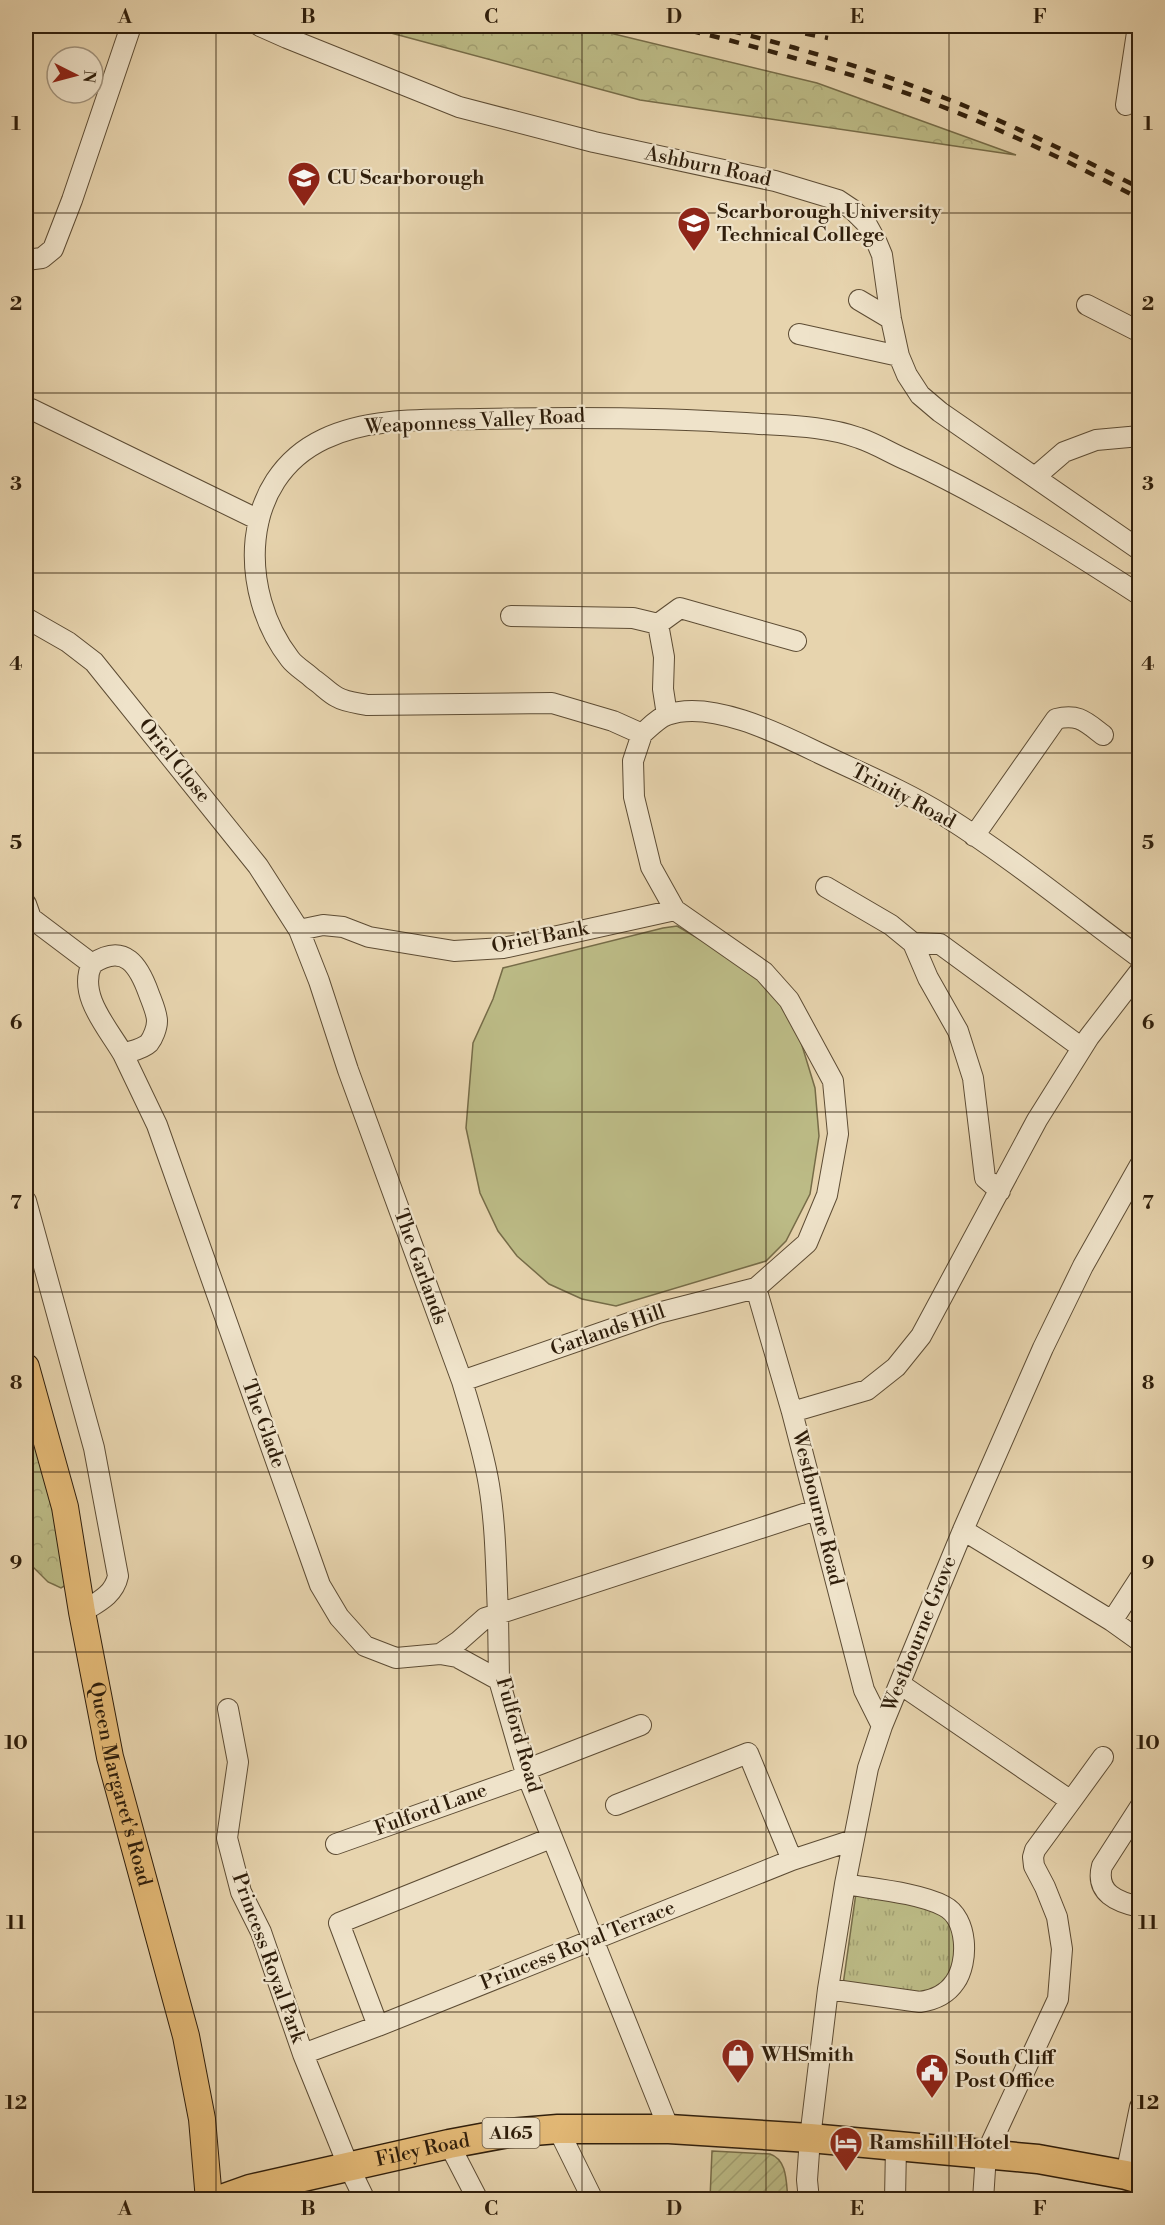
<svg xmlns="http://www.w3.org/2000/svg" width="1165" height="2225" viewBox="0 0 1165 2225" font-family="'Libre Bodoni',serif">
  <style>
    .grass { fill: url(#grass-tufts); stroke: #766c48; stroke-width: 1.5 }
    .forest { fill: url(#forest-crowns); stroke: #766c48; stroke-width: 1.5 }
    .garden { fill: url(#garden-furrows); stroke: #766c48; stroke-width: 1.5 }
    .pitch { fill: #bcbb86; stroke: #766c48; stroke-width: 1.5 }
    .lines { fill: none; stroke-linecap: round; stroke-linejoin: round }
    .minor-casing { stroke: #5d4c34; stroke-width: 22 }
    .major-casing { stroke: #2f1e0b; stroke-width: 28 }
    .highway-casing { stroke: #2f1e0b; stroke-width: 31 }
    .minor { stroke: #efe3ca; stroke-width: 20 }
    .major { stroke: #e4ba77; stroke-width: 26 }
    .highway { stroke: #e4ba77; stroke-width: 28 }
    .rail { stroke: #2f1e0b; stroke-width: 4.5; stroke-dasharray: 10 10; stroke-linecap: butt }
    .grid { fill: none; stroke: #2f1e0b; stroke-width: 1.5; stroke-opacity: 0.55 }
    .labels { text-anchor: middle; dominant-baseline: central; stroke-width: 4.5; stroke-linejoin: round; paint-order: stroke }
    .shield { fill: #efe3ca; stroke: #695944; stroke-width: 1.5 }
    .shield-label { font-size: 18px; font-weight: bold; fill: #2f1e0b }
    .street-label { font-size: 20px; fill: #2f1e0b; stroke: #efe3ca }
    .poi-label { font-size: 20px; font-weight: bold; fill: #2f1e0b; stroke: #efe3ca; text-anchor: start }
    .neatline { fill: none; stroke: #2f1e0b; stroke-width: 2 }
    .grid-label { font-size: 20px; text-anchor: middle; font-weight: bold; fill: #2f1e0b }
  </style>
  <defs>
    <pattern id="grass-tufts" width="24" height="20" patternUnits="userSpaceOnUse" patternTransform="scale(1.5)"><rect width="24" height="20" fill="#bcbb86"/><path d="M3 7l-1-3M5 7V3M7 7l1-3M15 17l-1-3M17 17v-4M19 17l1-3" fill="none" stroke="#a2a072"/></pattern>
    <pattern id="forest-crowns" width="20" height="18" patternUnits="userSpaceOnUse" patternTransform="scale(1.5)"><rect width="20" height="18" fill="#bcbb86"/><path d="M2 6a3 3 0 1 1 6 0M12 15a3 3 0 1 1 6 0" fill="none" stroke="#a2a072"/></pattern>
    <pattern id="garden-furrows" width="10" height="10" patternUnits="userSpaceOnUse" patternTransform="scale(1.5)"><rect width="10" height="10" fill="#bcbb86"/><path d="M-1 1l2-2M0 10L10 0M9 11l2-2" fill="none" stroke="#a2a072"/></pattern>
  </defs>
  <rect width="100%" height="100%" fill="#e7d4ae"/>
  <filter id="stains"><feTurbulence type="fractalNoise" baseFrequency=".00333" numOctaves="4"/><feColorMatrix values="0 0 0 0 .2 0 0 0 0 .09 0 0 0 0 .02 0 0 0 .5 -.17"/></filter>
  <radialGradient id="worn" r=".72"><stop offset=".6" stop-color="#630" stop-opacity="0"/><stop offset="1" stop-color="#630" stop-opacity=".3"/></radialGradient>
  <!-- grass -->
  <path class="grass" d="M856,1893L925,1906L948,1918L957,1945L950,1977L928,1995L843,1985Z"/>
  <!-- forest -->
  <path class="forest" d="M365,26H581L817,83L1016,155L640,100Z
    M26,1401L44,1469L67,1581L66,1585L61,1588L48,1582L26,1560Z"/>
  <!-- garden -->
  <path class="garden" d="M712,2151L770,2154C788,2160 786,2184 788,2199H710Z"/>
  <!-- pitch -->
  <path class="pitch" d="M677,926L725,954L758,977L782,1007L800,1039L815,1088L819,1136L810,1194L786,1241L766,1261L616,1306L582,1299L549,1284L517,1256L498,1231L480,1193L466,1128L473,1043L493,999L503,968L663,928Z"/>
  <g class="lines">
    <defs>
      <path id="minor" d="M260,26L287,38L459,107L594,142L775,181L838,200L853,210L866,223L877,243L882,255L891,319L899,356L907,375L920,395L940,412L1140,550
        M1126,105L1138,26
        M26,260L42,258L53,249L72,200L131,26
        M859,300L891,319
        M1087,305L1140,332
        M799,334L899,356
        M31,409L259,520
        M1035,477L1064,452L1096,440L1140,436
        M511,616L633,618L658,624
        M26,618L68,642L94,662L258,866L299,930L319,981L348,1070L462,1381C472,1415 483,1449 489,1485C496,1527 496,1571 498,1614L485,1618L459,1641L440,1654L396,1658L365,1646L339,1617L320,1585L157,1125L123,1054C131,1051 143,1049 149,1043C153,1038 157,1028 157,1021C157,1013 152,1002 149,994C139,966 125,942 92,964C77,995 108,1028 123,1054
        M667,715L663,689L664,657L658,624L680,608L796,641
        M642,734L613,721L552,703L367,705C358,703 345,702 337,697C329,693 321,684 313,679C306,672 296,667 290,659C238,592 239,479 324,439C370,417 428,420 479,419C568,417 657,417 746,423C784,426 823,425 859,438C877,444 892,454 909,461C991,499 1064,546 1140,595
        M642,734C649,728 658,718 667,715C710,699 780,734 819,753C861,773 905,791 945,816C1013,859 1075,910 1140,958
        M974,836L1056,719C1078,713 1086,722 1103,735
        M826,887L891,925L913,943L928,978L958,1031L973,1078L985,1178L1000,1191
        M26,904L31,918L92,964
        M299,930L323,925L343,927L369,937L454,951L503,948L675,910
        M913,943L940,944L1082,1048
        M26,1201L94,1448L118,1576C114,1595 98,1602 82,1612
        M756,1288L792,1412L864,1690L882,1726
        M462,1381L658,1313L756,1288L807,1243L827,1195L838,1134L833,1081L789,1000L764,972L675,910L651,867L634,797L633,761L642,734
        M792,1412L867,1390L896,1367L921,1336L1037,1120L1089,1037L1140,971
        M963,1530L1112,1621L1140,1641
        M1112,1621L1140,1578
        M440,1654L457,1657L499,1680
        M900,1684L1071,1801L1035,1850L1033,1857L1034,1866L1045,1887L1057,1917L1062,1949L1058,1999L986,2154L983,2200
        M228,1709L238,1762L227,1838L241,1892L261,1932L303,2054L348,2165L365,2200
        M525,1770L641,1725
        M1071,1801L1103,1757
        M616,1805L748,1753L792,1860
        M1140,1807L1102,1866C1095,1893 1117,1902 1140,1907
        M336,1844L527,1776
        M828,1989L920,2002C934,2000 947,1994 955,1982C969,1962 968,1918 944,1906C919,1893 874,1889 845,1884
        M378,2026L339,1923L551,1838
        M303,2054L378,2026L792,1860L853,1840
        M558,2129L593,2200
        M669,2129L525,1770L499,1680L498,1614L816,1510
        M449,2144L478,2200
        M1126,2175L1140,2107
        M809,2200L807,2180L810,2138L828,1989L845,1884L868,1768L882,1726L963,1530L1043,1348L1083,1266L1140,1165
        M895,2200L896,2146"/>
      <g id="major">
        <path id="s1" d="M26,1367L65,1507L82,1612L110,1757L186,2036L202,2119L209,2200"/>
      </g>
      <g id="highway">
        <path id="s2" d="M219,2200L250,2189L449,2144L508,2133L558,2129H669L810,2138L1038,2159L1126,2175L1140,2179"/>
      </g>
    </defs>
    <!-- minor casing -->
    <use href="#minor" class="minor-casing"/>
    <!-- major casing -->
    <use href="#major" class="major-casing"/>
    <!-- highway casing -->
    <use href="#highway" class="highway-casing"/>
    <!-- minor -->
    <use href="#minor" class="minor"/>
    <!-- major -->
    <use href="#major" class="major"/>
    <!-- highway -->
    <use href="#highway" class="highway"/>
    <!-- rail -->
    <path class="rail" d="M671,26C736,41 800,59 864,79C959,109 1052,152 1140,199
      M712,26C798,47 884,73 965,106C1025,131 1082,159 1140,188
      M766,26L828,38"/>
  </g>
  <!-- grid -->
  <path class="grid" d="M216,26V2200M399,26V2200M582,26V2200M766,26V2200M949,26V2200M26,213H1140M26,393H1140M26,573H1140M26,753H1140M26,933H1140M26,1112H1140M26,1292H1140M26,1472H1140M26,1652H1140M26,1832H1140M26,2012H1140"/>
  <!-- icons -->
  <defs>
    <symbol id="university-pin" viewBox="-11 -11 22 30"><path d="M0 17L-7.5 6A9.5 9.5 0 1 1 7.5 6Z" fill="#8f2418" stroke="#efe3ca"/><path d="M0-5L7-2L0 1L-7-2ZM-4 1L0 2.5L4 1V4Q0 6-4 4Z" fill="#fff"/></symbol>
    <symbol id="school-pin" viewBox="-11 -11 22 30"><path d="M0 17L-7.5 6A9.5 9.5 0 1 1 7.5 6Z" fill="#8f2418" stroke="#efe3ca"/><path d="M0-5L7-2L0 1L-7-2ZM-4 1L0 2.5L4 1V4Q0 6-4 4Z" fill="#fff"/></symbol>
    <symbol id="shop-pin" viewBox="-11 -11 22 30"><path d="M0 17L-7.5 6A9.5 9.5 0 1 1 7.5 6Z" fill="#8f2418" stroke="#efe3ca"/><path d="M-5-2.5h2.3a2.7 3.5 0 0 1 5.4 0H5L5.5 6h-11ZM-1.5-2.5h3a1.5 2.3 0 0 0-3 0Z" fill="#fff"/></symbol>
    <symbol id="civic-pin" viewBox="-11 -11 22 30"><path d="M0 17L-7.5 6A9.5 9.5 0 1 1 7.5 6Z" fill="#8f2418" stroke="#efe3ca"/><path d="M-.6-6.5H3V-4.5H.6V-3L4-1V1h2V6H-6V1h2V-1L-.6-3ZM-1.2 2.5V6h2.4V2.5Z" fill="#fff"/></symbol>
    <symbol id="hotel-pin" viewBox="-11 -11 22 30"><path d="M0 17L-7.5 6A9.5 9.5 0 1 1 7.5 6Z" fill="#8f2418" stroke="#efe3ca"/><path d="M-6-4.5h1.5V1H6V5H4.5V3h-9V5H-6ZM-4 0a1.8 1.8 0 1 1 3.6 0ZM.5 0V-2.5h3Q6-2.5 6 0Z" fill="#fff"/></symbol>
  </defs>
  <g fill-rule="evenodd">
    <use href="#university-pin" x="285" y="159" width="38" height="52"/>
    <use href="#school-pin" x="675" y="204" width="38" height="52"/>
    <use href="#shop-pin" x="719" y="2036" width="38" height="52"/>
    <use href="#civic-pin" x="913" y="2051" width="38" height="52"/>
    <use href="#hotel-pin" x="827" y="2124" width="38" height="52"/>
  </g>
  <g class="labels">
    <!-- shield labels -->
    <rect class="shield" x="482.5" y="2118" width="57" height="30" rx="4.5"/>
    <g class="shield-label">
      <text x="511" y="2133">A165</text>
    </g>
    <!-- street labels -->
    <g class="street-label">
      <text transform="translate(708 167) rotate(12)">Ashburn Road</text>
      <text transform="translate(475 422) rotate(-3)">Weaponness Valley Road</text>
      <text transform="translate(174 761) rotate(51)">Oriel Close</text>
      <text transform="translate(903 797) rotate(28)">Trinity Road</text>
      <text transform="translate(540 938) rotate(-11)">Oriel Bank</text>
      <text transform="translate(420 1267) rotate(70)">The Garlands</text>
      <text transform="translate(608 1331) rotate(-19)">Garlands Hill</text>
      <text transform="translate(263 1424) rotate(70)">The Glade</text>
      <text transform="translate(817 1508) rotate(76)">Westbourne Road</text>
      <text transform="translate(920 1634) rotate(-68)">Westbourne Grove</text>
      <text transform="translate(518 1735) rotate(74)">Fulford Road</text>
      <text stroke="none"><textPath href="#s1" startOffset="428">Queen Margaret's Road</textPath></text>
      <text transform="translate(431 1810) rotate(-20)">Fulford Lane</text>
      <text transform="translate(578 1946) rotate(-22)">Princess Royal Terrace</text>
      <text transform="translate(268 1958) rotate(70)">Princess Royal Park</text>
      <text stroke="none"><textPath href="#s2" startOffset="210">Filey Road</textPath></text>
    </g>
    <!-- poi labels -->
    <g class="poi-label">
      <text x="327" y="178">CU Scarborough</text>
      <text x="717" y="212">Scarborough University<tspan x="717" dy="23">Technical College</tspan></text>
      <text x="761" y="2055">WHSmith</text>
      <text x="955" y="2058">South Cliff<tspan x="955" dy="23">Post Office</tspan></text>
      <text x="869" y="2143">Ramshill Hotel</text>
    </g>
  </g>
  <!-- margin -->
  <rect width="1165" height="2225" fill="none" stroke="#e7d4ae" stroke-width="66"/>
  <!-- north arrow -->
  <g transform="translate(75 75) rotate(96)"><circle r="28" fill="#efe3ca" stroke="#a2947e" stroke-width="1.5"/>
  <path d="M0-4.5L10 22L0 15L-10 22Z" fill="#8f2418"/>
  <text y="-9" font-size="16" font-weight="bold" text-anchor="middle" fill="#2f1e0b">N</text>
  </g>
  <rect x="33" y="33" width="1099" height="2159" class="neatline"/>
  <g class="grid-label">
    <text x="125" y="23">A</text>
    <text x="308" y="23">B</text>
    <text x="491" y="23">C</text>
    <text x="674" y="23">D</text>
    <text x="857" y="23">E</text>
    <text x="1040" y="23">F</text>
    <text x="16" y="130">1</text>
    <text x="1148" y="130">1</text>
    <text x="16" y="310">2</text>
    <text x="1148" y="310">2</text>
    <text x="16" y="490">3</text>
    <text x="1148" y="490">3</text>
    <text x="16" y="670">4</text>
    <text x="1148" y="670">4</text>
    <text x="16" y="849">5</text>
    <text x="1148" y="849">5</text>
    <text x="16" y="1029">6</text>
    <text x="1148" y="1029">6</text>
    <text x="16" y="1209">7</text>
    <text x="1148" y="1209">7</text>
    <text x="16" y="1389">8</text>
    <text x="1148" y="1389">8</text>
    <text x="16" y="1569">9</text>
    <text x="1148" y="1569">9</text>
    <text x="16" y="1749">10</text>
    <text x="1148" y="1749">10</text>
    <text x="16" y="1929">11</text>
    <text x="1148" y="1929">11</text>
    <text x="16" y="2109">12</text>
    <text x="1148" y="2109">12</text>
    <text x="125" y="2215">A</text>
    <text x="308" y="2215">B</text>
    <text x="491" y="2215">C</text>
    <text x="674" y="2215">D</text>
    <text x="857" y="2215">E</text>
    <text x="1040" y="2215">F</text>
  </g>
  <rect width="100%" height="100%" filter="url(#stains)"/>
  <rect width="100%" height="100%" fill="url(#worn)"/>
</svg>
